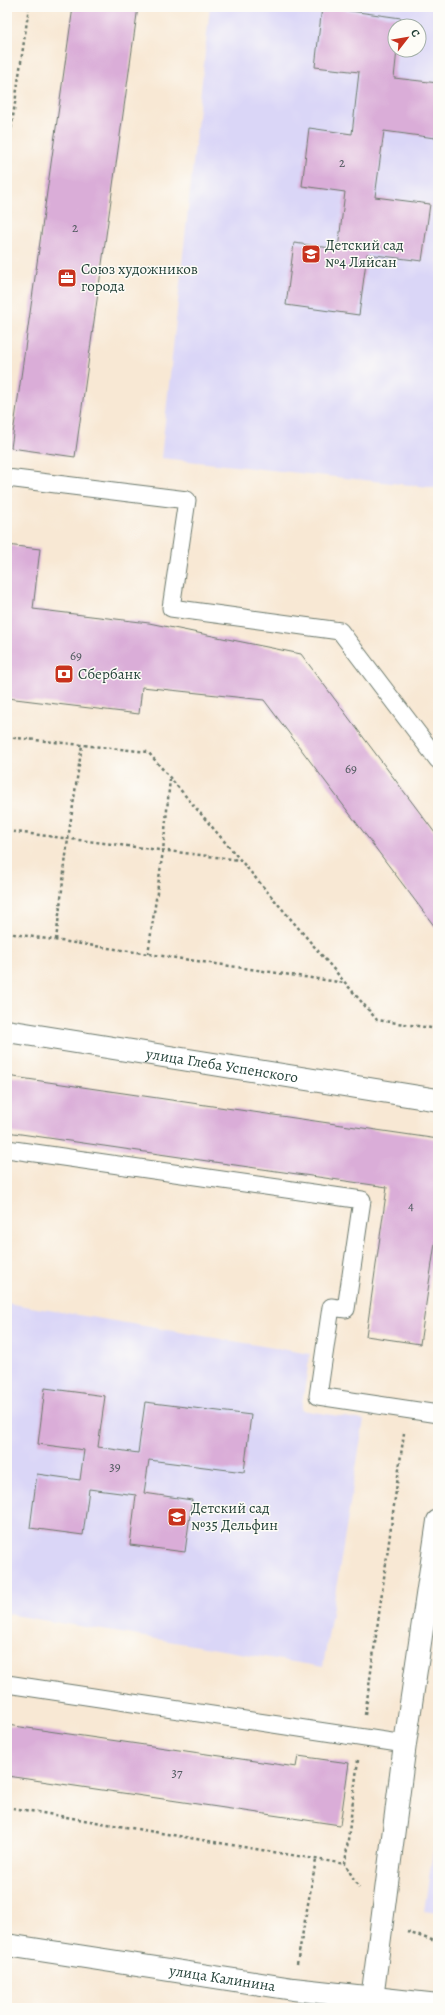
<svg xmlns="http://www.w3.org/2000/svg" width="445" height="2015" viewBox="0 0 445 2015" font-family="Alegreya,serif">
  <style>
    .built { fill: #dad6f7; fill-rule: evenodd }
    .building { fill: #daadd8 }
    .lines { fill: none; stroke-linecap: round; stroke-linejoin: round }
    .lane-casing { stroke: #6b796c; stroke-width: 19 }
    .street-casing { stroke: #6b796c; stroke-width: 24 }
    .secondary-casing { stroke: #6b796c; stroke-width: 24 }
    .path { stroke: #6b796c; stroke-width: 2.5; stroke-dasharray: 3 3; stroke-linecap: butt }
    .lane { stroke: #fff; stroke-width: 17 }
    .street { stroke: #fff; stroke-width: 22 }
    .secondary { stroke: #fff; stroke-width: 22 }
    .labels { text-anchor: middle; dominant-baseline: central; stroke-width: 3; stroke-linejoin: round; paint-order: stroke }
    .number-label { font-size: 13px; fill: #4e595d }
    .poi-label { font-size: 15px; fill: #1f3d34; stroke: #fdfcf7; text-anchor: start }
    .street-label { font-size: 15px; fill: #1f3d34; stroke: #fdfcf7 }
  </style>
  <rect width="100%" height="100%" fill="#fdfcf7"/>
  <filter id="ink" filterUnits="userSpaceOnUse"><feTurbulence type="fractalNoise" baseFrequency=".025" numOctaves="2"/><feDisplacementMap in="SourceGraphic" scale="8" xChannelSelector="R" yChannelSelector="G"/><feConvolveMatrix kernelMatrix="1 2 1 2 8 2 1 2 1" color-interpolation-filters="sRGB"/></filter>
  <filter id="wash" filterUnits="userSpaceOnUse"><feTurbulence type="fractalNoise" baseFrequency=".012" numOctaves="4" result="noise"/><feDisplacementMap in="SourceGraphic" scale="16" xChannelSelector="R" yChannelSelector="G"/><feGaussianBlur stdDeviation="0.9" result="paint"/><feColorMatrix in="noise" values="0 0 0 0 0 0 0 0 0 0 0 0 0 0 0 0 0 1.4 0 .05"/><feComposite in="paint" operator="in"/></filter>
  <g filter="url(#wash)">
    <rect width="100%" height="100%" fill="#f8e8d4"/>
    <!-- built -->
    <path class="built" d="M210,7H438V488L161,458ZM395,26H419V50H395Z
      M7,1303L310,1354L301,1410L364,1420L323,1667L7,1614Z
      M438,1817V1913L424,1911Z"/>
    <g id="blocks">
      <!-- building -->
      <path class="building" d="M73,7H138L75,457L11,448Z
        M322,7L401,18L400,26H395V50H397L394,78L438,83V116L435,138L384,131L375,197L430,204L422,261L367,254L359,315L286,305L294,243L338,249L345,192L302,186L309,128L352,134L359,72L315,67Z
        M7,545L40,549L33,609L149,623L301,654L438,837V931L264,700L142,687L139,714L7,698Z
        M7,1076L438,1139V1223L420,1344L366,1336L387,1187L7,1132Z
        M45,1388L105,1396L98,1447L138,1453L145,1402L251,1415L244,1472L149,1460L144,1493L192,1500L185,1552L130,1545L136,1495L89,1489L83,1535L30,1528L37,1474L80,1480L84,1450L38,1444Z
        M7,1725L296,1767L298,1756L349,1763L340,1825L7,1776Z"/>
    </g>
  </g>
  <g filter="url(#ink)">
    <use href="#blocks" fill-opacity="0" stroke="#6b796c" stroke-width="1"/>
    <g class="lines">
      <defs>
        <path id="lane" d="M7,478L187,500L171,608L340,631L438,760
          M7,1149L362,1200L346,1309L331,1307L318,1396L438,1414
          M7,1684L405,1744"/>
        <g id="street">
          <path id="s1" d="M7,1031L438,1100"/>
          <path d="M372,1999L405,1744L438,1521"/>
        </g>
        <g id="secondary">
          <path id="s2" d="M7,1945L293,1989L438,2005"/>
        </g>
      </defs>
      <!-- lane casing -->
      <use href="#lane" class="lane-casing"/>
      <!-- street casing -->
      <use href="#street" class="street-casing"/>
      <!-- secondary casing -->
      <use href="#secondary" class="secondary-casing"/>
      <!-- path -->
      <path class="path" d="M7,158L29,7
        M7,737L148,752L377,1020L438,1029
        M7,831L240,860
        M7,933L345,983
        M56,940L68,839L82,745
        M148,954L163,851L170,779
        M365,1715L404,1433
        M358,1760L345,1864L359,1888
        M7,1807L345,1864
        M407,1932L438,1942
        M297,1964L316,1860"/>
      <!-- lane -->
      <use href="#lane" class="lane"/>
      <!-- street -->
      <use href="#street" class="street"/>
      <!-- secondary -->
      <use href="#secondary" class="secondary"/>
    </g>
  </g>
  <!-- icons -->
  <defs>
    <symbol id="school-square" viewBox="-11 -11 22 22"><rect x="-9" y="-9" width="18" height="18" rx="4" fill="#c8321e" stroke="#fdfcf7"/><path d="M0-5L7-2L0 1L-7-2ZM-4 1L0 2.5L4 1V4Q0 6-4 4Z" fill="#fff"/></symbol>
    <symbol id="office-square" viewBox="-11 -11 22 22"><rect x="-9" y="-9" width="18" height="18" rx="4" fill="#c8321e" stroke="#fdfcf7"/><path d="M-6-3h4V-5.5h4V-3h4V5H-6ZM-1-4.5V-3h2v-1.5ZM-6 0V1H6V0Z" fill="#fff"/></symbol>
    <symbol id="bank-square" viewBox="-11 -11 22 22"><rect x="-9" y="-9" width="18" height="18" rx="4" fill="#c8321e" stroke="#fdfcf7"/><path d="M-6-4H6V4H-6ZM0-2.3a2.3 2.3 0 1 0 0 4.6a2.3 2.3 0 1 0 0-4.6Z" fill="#fff"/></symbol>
  </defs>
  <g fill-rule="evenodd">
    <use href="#school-square" x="300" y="243" width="22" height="22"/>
    <use href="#office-square" x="56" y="267" width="22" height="22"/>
    <use href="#bank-square" x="53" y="663" width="22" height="22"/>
    <use href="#school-square" x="166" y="1506" width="22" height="22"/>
  </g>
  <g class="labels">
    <!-- number labels -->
    <g class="number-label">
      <text x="342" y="162">2</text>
      <text x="75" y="227">2</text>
      <text x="76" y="655">69</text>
      <text x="351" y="768">69</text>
      <text x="411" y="1205">4</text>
      <text x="115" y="1466">39</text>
      <text x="177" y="1772">37</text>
    </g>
    <!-- poi labels -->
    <g class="poi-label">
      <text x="325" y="245">Детский сад<tspan x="325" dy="17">№4 Ляйсан</tspan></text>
      <text x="81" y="269">Союз художников<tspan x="81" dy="17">города</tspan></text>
      <text x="78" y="674">Сбербанк</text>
      <text x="191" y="1508">Детский сад<tspan x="191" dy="17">№35 Дельфин</tspan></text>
    </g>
    <!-- street labels -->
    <g class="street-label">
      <text stroke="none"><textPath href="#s1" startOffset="218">улица Глеба Успенского</textPath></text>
      <text stroke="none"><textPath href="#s2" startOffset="218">улица Калинина</textPath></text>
    </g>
  </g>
  <!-- margin -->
  <rect width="445" height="2015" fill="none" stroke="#fdfcf7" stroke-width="24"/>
  <!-- north arrow -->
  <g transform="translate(407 38) rotate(59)"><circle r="19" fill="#fdfcf7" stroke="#a4b0a9"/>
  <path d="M0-3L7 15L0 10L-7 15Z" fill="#c8321e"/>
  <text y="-6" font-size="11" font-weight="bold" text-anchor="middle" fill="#1f3d34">С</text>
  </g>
</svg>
